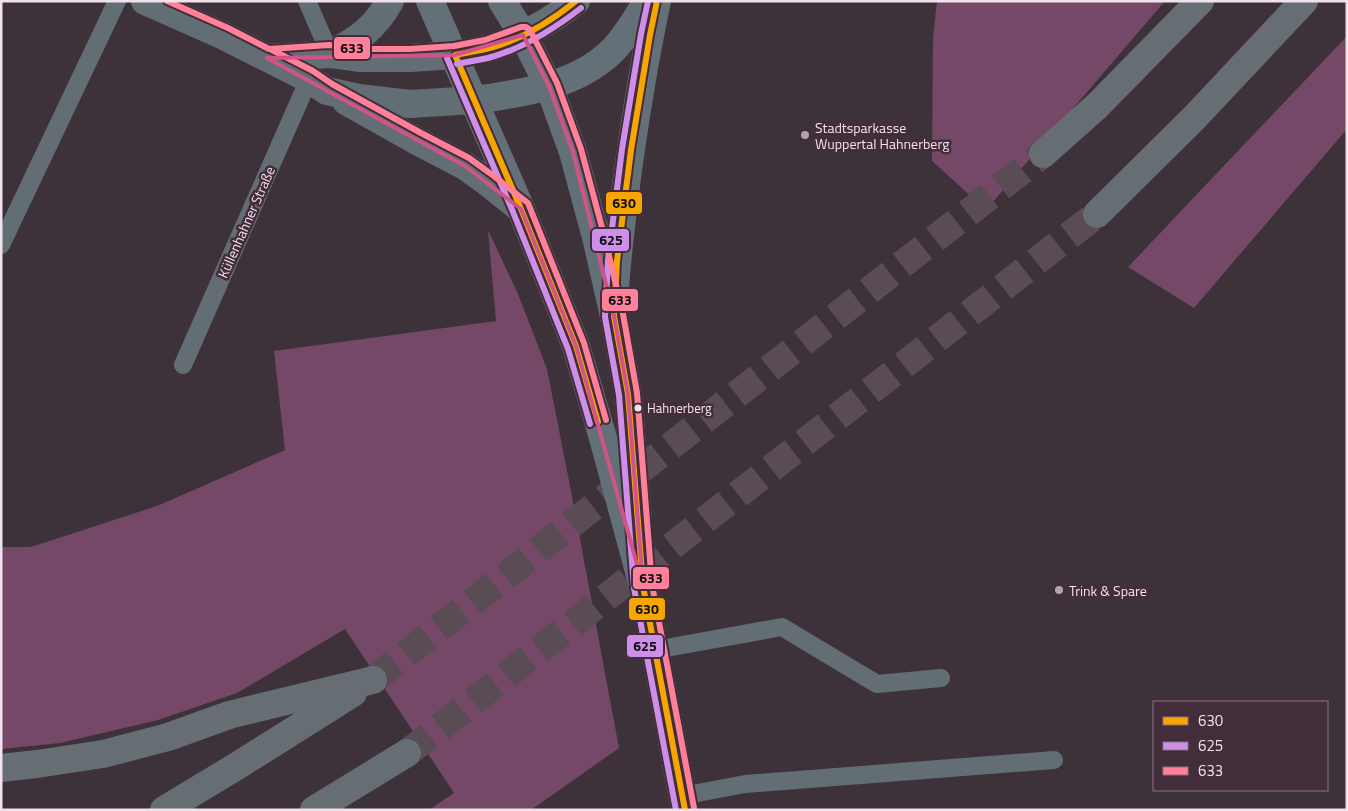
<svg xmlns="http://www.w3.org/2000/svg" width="1348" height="811" viewBox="0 0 1348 811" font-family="'Titillium Web',sans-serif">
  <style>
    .green { fill: #744866 }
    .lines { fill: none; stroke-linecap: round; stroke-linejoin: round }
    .trunk-tunnel { stroke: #594c55; stroke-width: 28; stroke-dasharray: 28 14; stroke-linecap: butt }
    .service { stroke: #626e74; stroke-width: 18 }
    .tertiary { stroke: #626e74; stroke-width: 28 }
    .secondary { stroke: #637077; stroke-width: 28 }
    .trunk { stroke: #666e74; stroke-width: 28 }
    .bus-1-casing { stroke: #432d3b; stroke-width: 10 }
    .bus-2-casing { stroke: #432d3b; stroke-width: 10 }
    .bus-3-casing { stroke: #432d3b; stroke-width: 10 }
    .bus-1 { stroke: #f7a600; stroke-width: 6 }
    .bus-2 { stroke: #ce8fe9; stroke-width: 6 }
    .bus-3 { stroke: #ff8098; stroke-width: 6 }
    .marked { fill: none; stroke: #d05586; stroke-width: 4; stroke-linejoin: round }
    .poi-dot { fill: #b2a4ad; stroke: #432d3b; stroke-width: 2 }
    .bus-dot { fill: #f1e2eb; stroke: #432d3b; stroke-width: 2 }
    .labels { text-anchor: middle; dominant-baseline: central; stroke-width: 5; stroke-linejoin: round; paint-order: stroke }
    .bus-label { font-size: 13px; fill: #f1e2eb; stroke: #432d3b; text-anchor: start }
    .poi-label { font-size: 14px; fill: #f1e2eb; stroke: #432d3b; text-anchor: start }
    .street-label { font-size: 14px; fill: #f1e2eb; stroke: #432d3b }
    .line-badge { stroke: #432d3b; stroke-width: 2 }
    .pale-badge-label { font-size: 14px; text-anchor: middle; font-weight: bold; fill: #111 }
  </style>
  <rect width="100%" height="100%" fill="#3e323a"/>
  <!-- green -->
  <path class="green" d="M937,1H1165L986,210L932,161L933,38Z
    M1347,36V129L1194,308L1128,267Z
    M488,230L518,294L547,369L571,491L619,748L531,810H429L454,793L345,629L237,693L158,720L60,743L1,749V547H31L157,506L285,450L274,351L496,321Z"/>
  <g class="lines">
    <!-- trunk-tunnel -->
    <path class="trunk-tunnel" d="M373,680L1043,154
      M407,753L1097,214"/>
    <!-- service -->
    <path class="service" d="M307,1L330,54
      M1,245L117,1
      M183,365L309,79
      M655,650L782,627L877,684L941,678
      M682,796L745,784L1054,760"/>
    <!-- tertiary -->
    <path class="tertiary" d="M145,1L224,36L309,79L327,91L359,98L410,104L475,100
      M330,54C357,41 375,28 390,1
      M269,58L330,54L359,58H410L455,55
      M346,101L417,141L465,166L486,181L521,209"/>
    <!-- secondary -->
    <path class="secondary" d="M430,1L521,209L576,346L603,438L643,586L685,810
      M502,1L523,35L549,86L573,152L596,237L614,316L628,394L638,520
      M455,55C465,53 475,51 486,49C514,42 554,20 576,1
      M475,100C523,93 578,86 614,49C627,35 637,18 647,1
      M615,287C618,248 623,209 628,170C636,113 645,57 657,1"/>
    <!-- trunk -->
    <path class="trunk" d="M1043,154L1097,106L1200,1
      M1097,214L1194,118L1304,1
      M1,768L37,764L103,754L168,737L229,715L373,680
      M164,810L237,766L353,693
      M314,810L407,753"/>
    <defs>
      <path id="bus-1" d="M657,1L650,35L631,150L617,261L614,316L628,394L643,586L685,810
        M455,55L521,209L576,346L598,422
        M455,55C465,53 476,51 486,49C519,41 550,22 576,1"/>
      <path id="bus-2" d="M648,1L641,34L622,149L608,260L605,317L619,395L634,588L676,810
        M447,58L513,212L568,349L590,424
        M457,64C467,62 478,60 488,58C522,49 554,29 581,8"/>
      <path id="bus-3" d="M167,1L228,28L269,49L329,45L360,49H410L454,46L485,40L521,27H526L530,30L557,83L581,149L604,235L623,314L637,393L652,585L694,808
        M272,50L313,71L332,84L421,133L469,158L491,174L528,203L584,343L606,420"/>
    </defs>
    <!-- bus-1 casing -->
    <use href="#bus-1" class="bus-1-casing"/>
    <!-- bus-2 casing -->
    <use href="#bus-2" class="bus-2-casing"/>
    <!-- bus-3 casing -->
    <use href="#bus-3" class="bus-3-casing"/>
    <!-- bus-1 -->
    <use href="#bus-1" class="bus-1"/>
    <!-- bus-2 -->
    <use href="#bus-2" class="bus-2"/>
    <!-- bus-3 -->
    <use href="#bus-3" class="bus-3"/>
  </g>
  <!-- marked area -->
  <path class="marked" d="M523,35L549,86L573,152L614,316L628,394L643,586L576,346L521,209L465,166L267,58L455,55Z"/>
  <!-- markers -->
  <g class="poi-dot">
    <circle cx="805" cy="135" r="5"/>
    <circle cx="1059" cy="590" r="5"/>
  </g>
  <circle class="bus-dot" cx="638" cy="408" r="4.5"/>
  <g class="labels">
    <!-- bus labels -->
    <g class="bus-label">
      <text x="647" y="408">Hahnerberg</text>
    </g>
    <!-- poi labels -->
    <g class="poi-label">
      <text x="815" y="127">Stadtsparkasse<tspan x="815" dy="16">Wuppertal Hahnerberg</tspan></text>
      <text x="1069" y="590">Trink &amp; Spare</text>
    </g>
    <!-- street labels -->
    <g class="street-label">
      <text transform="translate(246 222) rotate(-66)">Küllenhahner Straße</text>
    </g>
  </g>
  <g class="line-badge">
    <rect x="333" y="36" width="38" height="24" rx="5" fill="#ff8098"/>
    <rect x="605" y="191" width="38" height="24" rx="5" fill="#f7a600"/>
    <rect x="591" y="228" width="39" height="24" rx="5" fill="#ce8fe9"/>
    <rect x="601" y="288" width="38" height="24" rx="5" fill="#ff8098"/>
    <rect x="632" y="566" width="38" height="24" rx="5" fill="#ff8098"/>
    <rect x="628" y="597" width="38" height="24" rx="5" fill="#f7a600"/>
    <rect x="626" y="634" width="38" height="24" rx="5" fill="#ce8fe9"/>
  </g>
  <g class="pale-badge-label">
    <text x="352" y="53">633</text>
    <text x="624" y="208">630</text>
    <text x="611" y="245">625</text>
    <text x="620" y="305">633</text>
    <text x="651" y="583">633</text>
    <text x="647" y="614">630</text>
    <text x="645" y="651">625</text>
  </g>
  <!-- border -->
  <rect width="1348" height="811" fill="none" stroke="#f1e2eb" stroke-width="5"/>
  <!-- legend -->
  <rect x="1153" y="701" width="175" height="90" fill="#432d3b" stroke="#897581"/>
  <rect x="1163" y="717" width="25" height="8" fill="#f7a600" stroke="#897581"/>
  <text x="1198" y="726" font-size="15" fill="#f1e2eb">630</text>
  <rect x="1163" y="742" width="25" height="8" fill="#ce8fe9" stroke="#897581"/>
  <text x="1198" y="751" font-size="15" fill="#f1e2eb">625</text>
  <rect x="1163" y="767" width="25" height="8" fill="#ff8098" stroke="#897581"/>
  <text x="1198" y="776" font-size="15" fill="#f1e2eb">633</text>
</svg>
